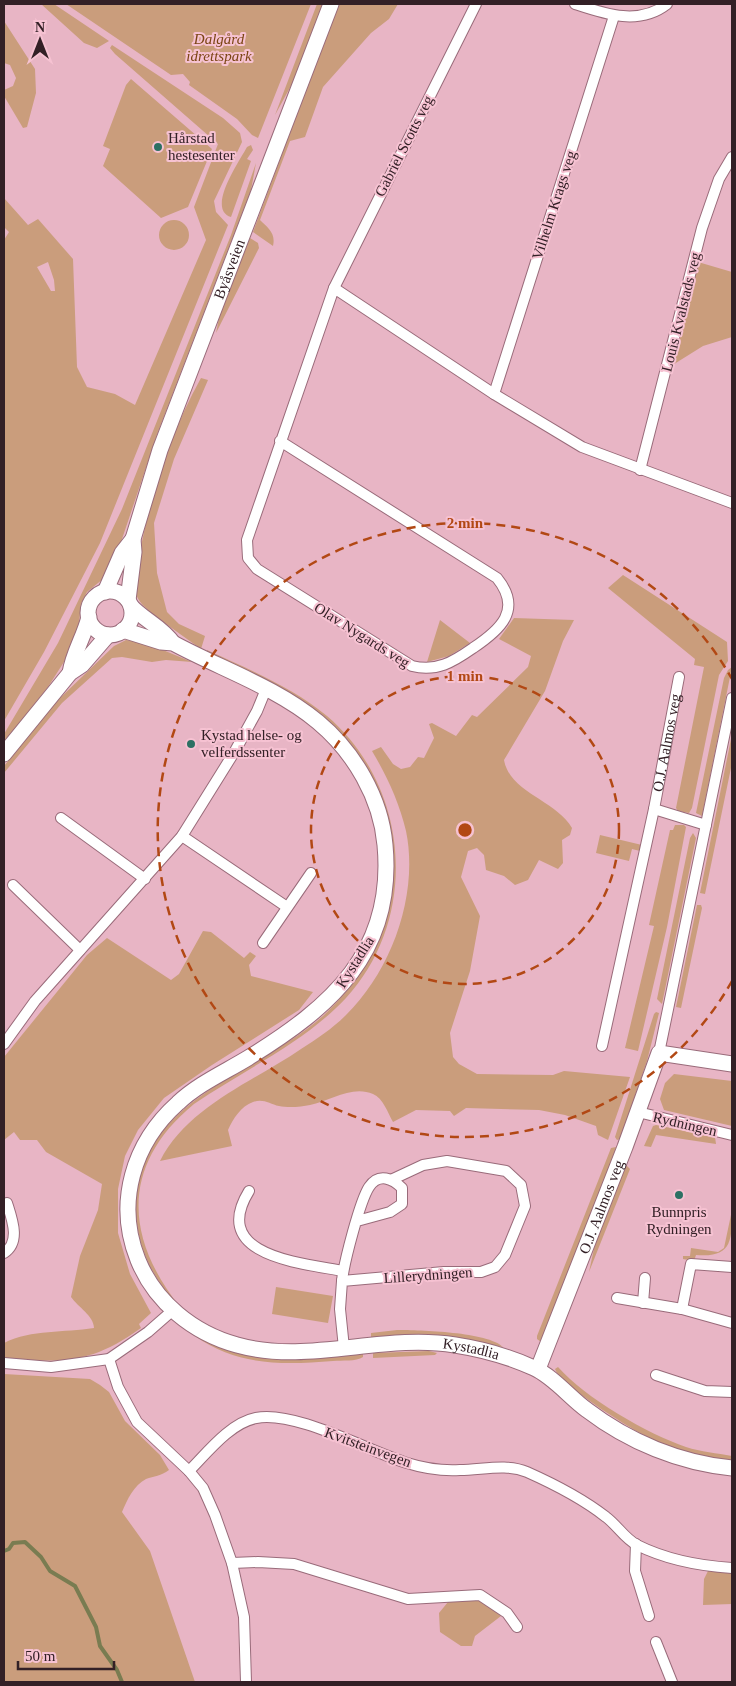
<svg xmlns="http://www.w3.org/2000/svg" width="736" height="1686" viewBox="0 0 736 1686" font-family="Georgia,serif">
  <style>
    .green { fill: #ca9d7c; fill-rule: evenodd }
    .lines { fill: none; stroke-linecap: round; stroke-linejoin: round }
    .stream { stroke: #797c51; stroke-width: 4 }
    .street-casing { stroke: #996b7a; stroke-width: 12 }
    .secondary-casing { stroke: #996b7a; stroke-width: 17 }
    .street { stroke: #fff; stroke-width: 10 }
    .secondary { stroke: #fff; stroke-width: 15 }
    .ring { fill: none; stroke: #b24814; stroke-width: 2.5; stroke-dasharray: 9 6 }
    .poi-dot { fill: #2c7063; stroke: #f6c2d2; stroke-width: 2 }
    .labels { text-anchor: middle; dominant-baseline: central; stroke-width: 4; stroke-linejoin: round; paint-order: stroke }
    .park-label { font-size: 15px; font-style: italic; fill: #7b4514; stroke: #f6c2d2 }
    .poi-label { font-size: 15px; fill: #332026; stroke: #f6c2d2; text-anchor: start }
    .street-label { font-size: 15px; fill: #332026; stroke: #f6c2d2 }
    .centre { fill: #b24814; stroke: #f6c2d2; stroke-width: 2.5 }
    .ring-label { font-size: 15px; text-anchor: middle; font-weight: bold; fill: #b24814; stroke: #f6c2d2; stroke-width: 4; stroke-linejoin: round; paint-order: stroke }
  </style>
  <rect width="100%" height="100%" fill="#e8b5c5"/>
  <!-- green -->
  <path class="green" d="M41,4H54L109,41L97,48L84,43Z
    M66,4H311L258,138L252,135L237,119L189,85L190,82L183,74L171,75Z
    M317,4H323L292,84L275,115Z
    M338,4H398L389,19L371,33L323,87L305,137L290,141L260,220C268,228 276,233 273,246L253,232Z
    M4,21L35,69L36,93L27,127L23,128L4,96V90L13,86L16,78L10,65L4,63Z
    M112,45L223,118L240,133L242,142L214,201L216,212L228,225L100,543L44,652L4,721V240L9,232L4,227V198L28,225L38,219L73,259L77,367L87,387L115,394L135,405L206,240L194,207L218,144L115,54L110,48ZM48,262L54,280L55,291H51L37,267Z
    M131,79L212,149L188,207L161,218L103,166L110,149L103,146L126,85Z
    M251,145L253,150L247,159L251,161L231,217C206,209 239,162 247,147Z
    M256,163L251,190L158,432L120,545L103,579L87,592L81,604L78,633L69,654L48,687L4,742V734L58,643L122,509L231,235Z
    M159 235a15 15 0 1 1 30 0a15 15 0 1 1-30 0Z
    M250,238L258,243L259,248L216,333L220,313Z
    M698,262L732,272V337L703,346L671,366Z
    M201,378L208,380L174,459L154,523L157,573L167,612L179,624L205,636L201,649L152,614C146,608 137,601 136,593C133,579 138,564 140,551C152,490 171,432 201,378Z
    M623,575L727,642L728,661L719,675L692,808L689,813L678,811L676,808L704,667L694,665L695,659L608,588Z
    M514,618L574,620L563,641L545,691L504,760C510,793 556,800 572,828L570,835L562,840L563,863L558,869L539,860L528,880L515,885L504,876L486,870L484,855L477,848L468,851L461,877L480,916L470,971L450,1033L453,1057L459,1064L477,1074L553,1075L564,1071L630,1077L608,1140L598,1135L596,1126L565,1115L539,1110L466,1108L454,1116L450,1111L416,1110L393,1122C388,1113 383,1098 373,1094C352,1085 330,1101 310,1105C301,1107 288,1108 279,1106C270,1104 263,1098 253,1102C241,1106 233,1119 228,1130L232,1146L160,1161C188,1106 253,1082 301,1049C317,1039 333,1028 346,1015C392,970 419,894 406,831C399,802 387,776 372,751L381,747L393,764L401,769L410,767L418,757L424,758L434,738L429,724L432,723L456,736L472,715L477,717L528,667L531,656L499,639Z
    M440,620L470,643L449,656L427,662Z
    M126,640L146,643L192,662L166,660L152,662L122,657L112,658L62,703L4,773V766L58,700L114,646Z
    M207,650C248,669 292,687 327,716C410,787 420,917 346,998C304,1043 245,1069 194,1104C121,1164 124,1237 180,1307C155,1282 139,1252 136,1216C130,1100 255,1077 324,1015C352,989 370,960 383,925C395,892 397,856 384,824C379,811 364,763 357,755C348,744 330,736 318,728C281,703 244,677 207,652Z
    M732,667L702,816L696,813L724,678L728,670Z
    M732,734V763L705,894L700,893Z
    M675,825H684L686,827L667,927L638,1051L625,1048L654,926L649,925L670,830H673Z
    M693,833L696,838L662,1004L657,999L690,838Z
    M600,835L642,845L640,851L632,849L629,861L596,853Z
    M697,905H701L702,908L681,1008L676,1007Z
    M203,931L211,932L244,958L250,952L256,956L249,965L251,976L313,992L299,1010L212,1065L164,1098L138,1130L125,1156L118,1189V1233L130,1274L151,1313L139,1324L141,1328C91,1364 63,1363 4,1358V1343C32,1329 64,1333 94,1328C94,1316 78,1307 71,1297L80,1256L98,1210L102,1184L46,1152L37,1140H20L14,1132L4,1140V1057L87,955L107,938L171,980L179,974Z
    M656,1012L659,1013L647,1061L620,1139L617,1140L615,1137L654,1014Z
    M674,1074L732,1081V1126L664,1110L660,1099L665,1083Z
    M656,1125L715,1137L716,1144L656,1135L651,1147L644,1146L653,1126Z
    M616,1147L611,1164L541,1342L537,1339V1336L611,1148Z
    M626,1165L630,1169L589,1272L595,1244Z
    M732,1210C732,1241 732,1258 696,1255L694,1261L683,1259V1256H690L691,1248L718,1252L724,1248Z
    M276,1287L333,1296L328,1323L272,1314Z
    M397,1330C420,1330 488,1332 503,1347L442,1335L371,1338V1333Z
    M195,1336C215,1344 236,1354 258,1357C292,1362 328,1357 363,1354V1357C356,1362 342,1360 333,1361C282,1365 238,1366 195,1336Z
    M429,1351L437,1353L435,1355L373,1358V1353Z
    M558,1367C585,1398 648,1434 686,1447C701,1452 717,1453 732,1456V1462C706,1458 682,1452 658,1442C639,1435 560,1385 555,1369Z
    M4,1374L90,1379L100,1385L109,1392L125,1421L160,1455L169,1470C161,1476 154,1476 146,1479C134,1485 127,1500 122,1512L150,1551L195,1682H4Z
    M708,1571L732,1573V1604L703,1605L704,1579Z
    M474,1598L491,1604L501,1616L475,1636L472,1646H461L440,1632L439,1613L448,1602Z"/>
  <g class="lines">
    <!-- stream -->
    <path class="stream" d="M4,1551L9,1549L13,1543L25,1542L41,1557L50,1571L75,1586L96,1627L100,1646L117,1670L122,1682"/>
    <defs>
      <g id="street">
        <path d="M575,4C605,14 639,26 667,4"/>
        <path d="M334,288L476,4"/>
        <path d="M494,394L614,16"/>
        <path d="M280,441L497,578C523,610 500,630 473,648C453,662 437,672 412,666L257,569L248,558L247,540L334,288L494,394L582,447L732,503"/>
        <path d="M640,470L702,228L719,179L732,157"/>
        <path d="M654,809L706,825"/>
        <path d="M61,818L145,879"/>
        <path d="M182,836L287,907"/>
        <path d="M13,885L80,950"/>
        <path d="M263,943L311,873"/>
        <path d="M4,1044L35,1001L182,836L235,751L257,711L266,689"/>
        <path id="s1" d="M602,1046L654,809L679,677"/>
        <path d="M659,1053L732,698"/>
        <path d="M638,1112L732,1135"/>
        <path d="M249,1191C209,1256 301,1263 343,1271"/>
        <path d="M4,1253C21,1242 12,1219 7,1203"/>
        <path d="M732,1267L691,1264L682,1309L732,1323"/>
        <path d="M342,1281C344,1262 360,1201 369,1187C379,1172 393,1179 402,1188V1204L390,1212L357,1221"/>
        <path d="M617,1298L682,1309"/>
        <path d="M643,1303L645,1278"/>
        <path d="M344,1348L340,1309L342,1281L444,1272H481L495,1267L505,1255L525,1206L521,1185L506,1171L447,1161L423,1165L393,1179"/>
        <path d="M109,1359L118,1387L137,1422L189,1471L203,1488L215,1515L232,1563L244,1617L246,1682"/>
        <path d="M4,1363L51,1367L109,1359L148,1332L172,1311"/>
        <path d="M656,1375L705,1391L732,1392"/>
        <path d="M189,1471C207,1453 230,1423 256,1418C295,1410 368,1451 407,1463C423,1468 443,1471 460,1470C482,1470 506,1463 527,1472C554,1484 583,1499 606,1517C617,1525 625,1539 637,1545C665,1559 701,1566 732,1568"/>
        <path d="M636,1544L635,1571L649,1616"/>
        <path d="M232,1563L258,1562L294,1564L408,1599L480,1595L507,1613L517,1627"/>
        <path d="M656,1642L672,1682"/>
      </g>
      <g id="secondary">
        <circle cx="110" cy="613" r="22"/>
        <path d="M105,592L122,553L133,539"/>
        <path id="s2" d="M128,600L134,552L133,539L160,450L331,4"/>
        <path d="M131,606C144,620 162,627 173,643"/>
        <path id="s3" d="M123,630L161,642L173,643C221,669 276,687 318,722C354,752 381,798 385,845C395,952 331,1007 248,1058C225,1072 198,1084 178,1103C133,1143 115,1203 138,1260C155,1302 193,1333 237,1345C308,1365 383,1333 455,1345C481,1349 510,1357 534,1368C554,1377 570,1398 587,1410C629,1442 680,1463 732,1468"/>
        <path d="M70,673C73,653 84,637 89,617"/>
        <path d="M4,754L70,673L82,665L108,635"/>
        <path id="s4" d="M538,1369L625,1147L659,1053L732,1064"/>
      </g>
    </defs>
    <!-- street casing -->
    <use href="#street" class="street-casing"/>
    <!-- secondary casing -->
    <use href="#secondary" class="secondary-casing"/>
    <!-- street -->
    <use href="#street" class="street"/>
    <!-- secondary -->
    <use href="#secondary" class="secondary"/>
  </g>
  <!-- distance rings -->
  <g class="ring">
    <circle cx="465" cy="830" r="154"/>
    <path d="M732 981A307 307 0 1 1 732 679"/>
  </g>
  <!-- markers -->
  <g class="poi-dot">
    <circle cx="158" cy="147" r="5"/>
    <circle cx="191" cy="744" r="5"/>
    <circle cx="679" cy="1195" r="5"/>
  </g>
  <g class="labels">
    <!-- park labels -->
    <g class="park-label">
      <text x="219" y="39">Dalgård<tspan x="219" dy="17">idrettspark</tspan></text>
    </g>
    <!-- poi labels -->
    <g class="poi-label">
      <text x="168" y="138">Hårstad<tspan x="168" dy="17">hestesenter</tspan></text>
      <text x="201" y="735">Kystad helse- og<tspan x="201" dy="17">velferdssenter</tspan></text>
      <text x="679" y="1212" text-anchor="middle">Bunnpris<tspan x="679" dy="17">Rydningen</tspan></text>
    </g>
    <!-- street labels -->
    <g class="street-label">
      <text transform="translate(404 146) rotate(-63)">Gabriel Scotts veg</text>
      <text transform="translate(554 205) rotate(-72)">Vilhelm Krags veg</text>
      <text stroke="none"><textPath href="#s2" startOffset="348">Byåsveien</textPath></text>
      <text transform="translate(681 312) rotate(-76)">Louis Kvalstads veg</text>
      <text transform="translate(362 635) rotate(32)">Olav Nygards veg</text>
      <text stroke="none"><textPath href="#s1" startOffset="310">O.J. Aalmos veg</textPath></text>
      <text transform="translate(355 962) rotate(-58)">Kystadlia</text>
      <text transform="translate(685 1124) rotate(13)">Rydningen</text>
      <text stroke="none"><textPath href="#s4" startOffset="174">O.J. Aalmos veg</textPath></text>
      <text transform="translate(428 1275) rotate(-4)">Lillerydningen</text>
      <text stroke="none"><textPath href="#s3" startOffset="1258">Kystadlia</textPath></text>
      <text transform="translate(368 1447) rotate(20)">Kvitsteinvegen</text>
    </g>
  </g>
  <circle cx="465" cy="830" r="8" class="centre"/>
  <g class="ring-label">
    <text x="465" y="528">2 min</text>
    <text x="465" y="681">1 min</text>
  </g>
  <!-- border -->
  <rect width="736" height="1686" fill="none" stroke="#332026" stroke-width="10"/>
  <!-- north arrow -->
  <g transform="translate(40 40)" stroke="#f6c2d2" stroke-width="4" paint-order="stroke">
  <path d="M0-4L9 19L0 12L-9 19Z" fill="#332026"/>
  <text y="-8" font-size="14" font-weight="bold" text-anchor="middle" fill="#332026">N</text>
  </g>
  <!-- scale -->
  <path d="M18 1661v8h96v-8" fill="none" stroke="#332026" stroke-width="2.5"/>
  <text x="25" y="1661" font-size="15" fill="#332026" stroke="#f6c2d2" stroke-width="4" paint-order="stroke">50 m</text>
</svg>
